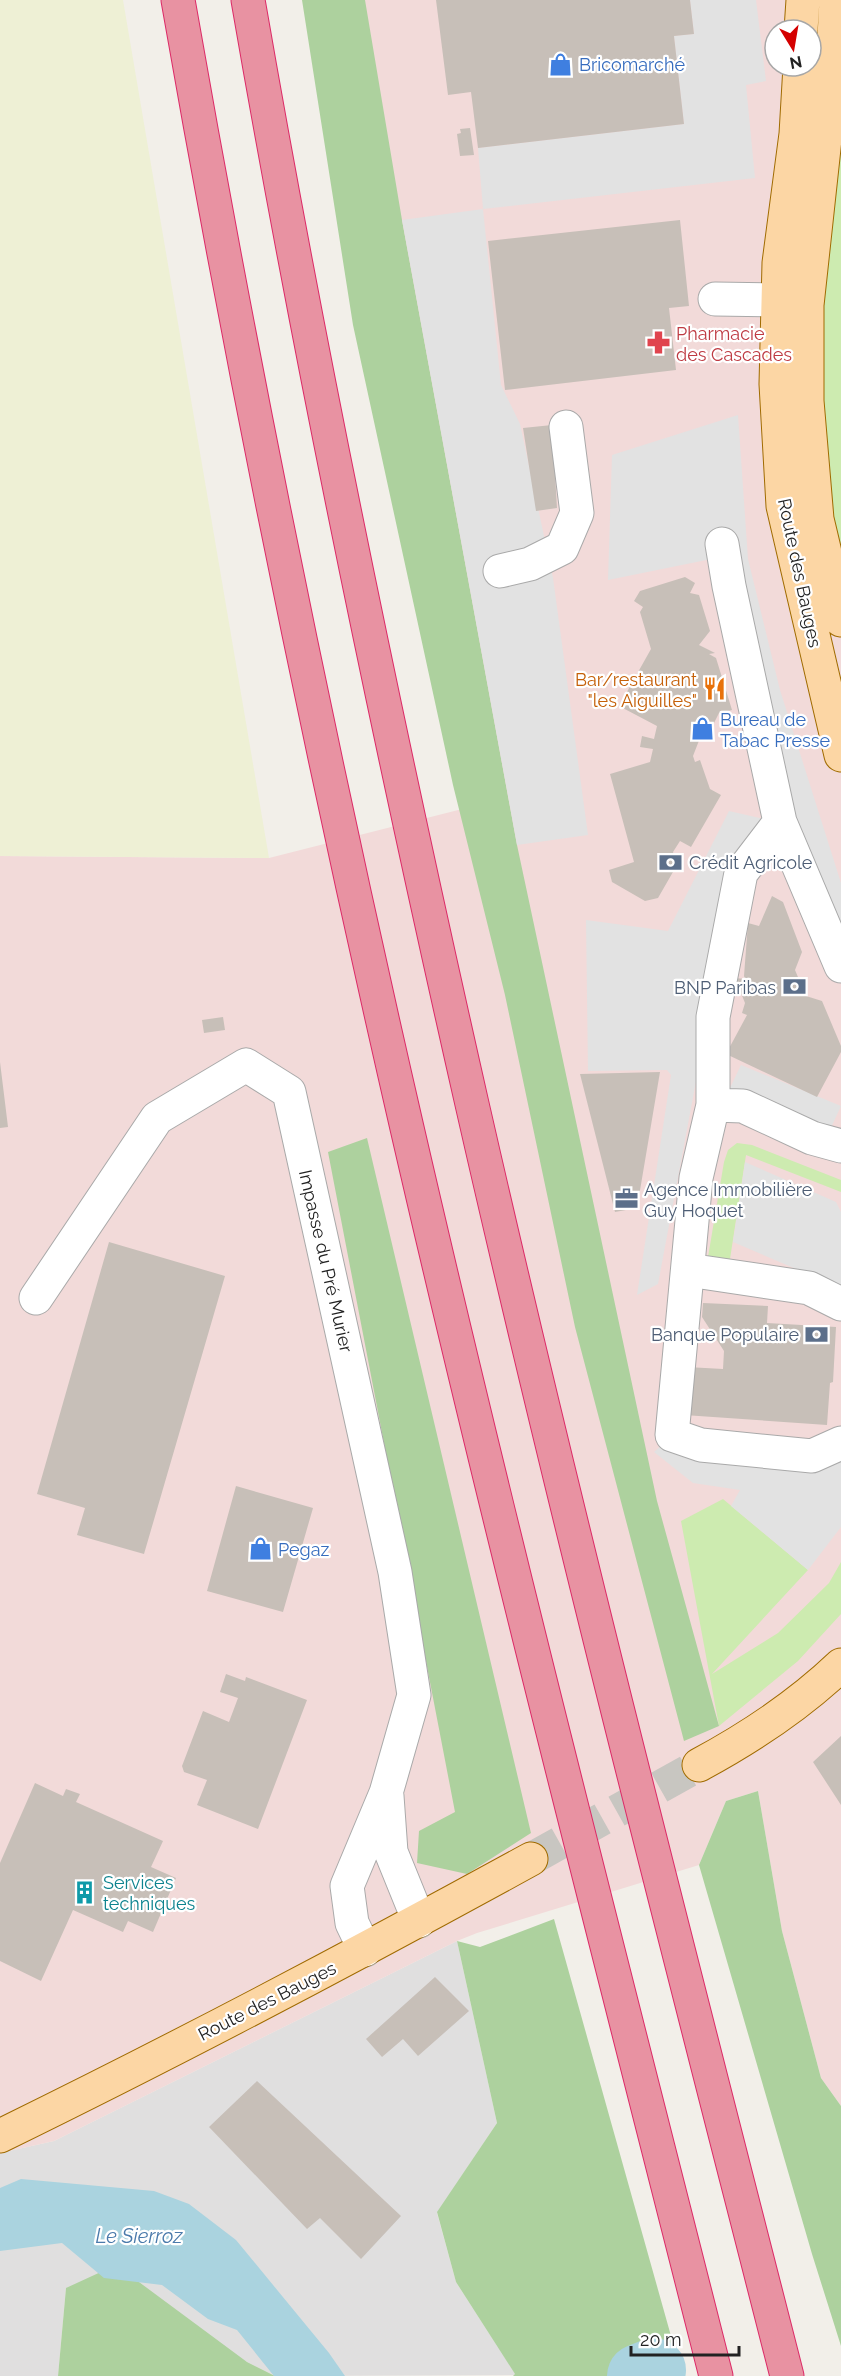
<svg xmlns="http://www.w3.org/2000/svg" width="841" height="2376" viewBox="0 0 841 2376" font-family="Raleway,sans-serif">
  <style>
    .residential { fill: #e0dfdf }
    .commercial { fill: #f2dad9; fill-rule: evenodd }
    .farmland { fill: #eef0d5 }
    .grass { fill: #cdebb0 }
    .forest { fill: #add19e }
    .parking { fill: #e2e2e2 }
    .water { fill: #aad3df }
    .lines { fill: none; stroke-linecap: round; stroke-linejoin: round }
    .river { stroke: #aad3df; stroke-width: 64 }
    .building { fill: #c7bfb8 }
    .major-tunnel { stroke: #c8c6c1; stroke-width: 33; stroke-dasharray: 33 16; stroke-linecap: butt }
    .minor-casing { stroke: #a9a9a9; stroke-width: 35 }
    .major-casing { stroke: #a06b00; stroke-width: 35 }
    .highway-casing { stroke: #dc2a67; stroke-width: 35 }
    .minor { stroke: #fff; stroke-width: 33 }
    .major { stroke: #fcd6a4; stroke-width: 33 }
    .highway { stroke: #e892a2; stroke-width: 33 }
    .labels { text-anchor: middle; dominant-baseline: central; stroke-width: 4.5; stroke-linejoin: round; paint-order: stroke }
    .shop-label { font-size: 18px; fill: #366cbe; stroke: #fff; text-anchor: start }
    .health-label { font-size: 18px; fill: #be3a42; stroke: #fff; text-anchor: start }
    .street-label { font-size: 18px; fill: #222; stroke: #fff }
    .food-label { font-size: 18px; fill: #c56008; stroke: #fff; text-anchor: end }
    .service-label { font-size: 18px; fill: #4e5e75; stroke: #fff; text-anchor: start }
    .culture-label { font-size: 18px; fill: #0d838f; stroke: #fff; text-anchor: start }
    .water-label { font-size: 20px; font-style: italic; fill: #4a7aab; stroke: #fff }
  </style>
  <rect width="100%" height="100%" fill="#f2efe9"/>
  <!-- residential -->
  <path class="residential" d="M457,1941L497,2123L437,2213L456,2282L516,2375L275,2376L247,2362L66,2288L58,2376H0V2153L54,2141Z"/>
  <!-- commercial -->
  <path class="commercial" d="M328,0H841V2106L821,2078L782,1931L758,1791L726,1801L699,1865L477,1933L457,1941L54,2141L0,2153V856L269,858L474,806ZM775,30H811V66H775Z"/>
  <!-- farmland -->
  <path class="farmland" d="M0,0H123L269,858L0,856Z"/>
  <!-- grass -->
  <path class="grass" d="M841,111V583L827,528L814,313Z
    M737,1143L752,1145L841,1180V1192L746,1155L730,1259L708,1257L724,1162L728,1150Z
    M723,1499L808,1570L712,1674L778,1633L829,1583L841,1562V1614L798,1661L719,1726L681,1521Z"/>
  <!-- forest -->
  <path class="forest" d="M302,0H365L402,220L517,845L657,1501L719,1726L684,1741L575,1327L505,995L453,785L353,325Z
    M367,1138L531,1833L467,1874L417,1863L419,1831L455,1812L328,1152Z
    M758,1791L782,1931L821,2078L841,2106V2346L812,2254L699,1865L726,1801Z
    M554,1919L671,2336L681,2376H513L515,2374L456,2282L437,2212L497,2123L457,1941L480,1947Z
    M116,2265L247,2362L275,2376H58L66,2288Z"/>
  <!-- parking -->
  <path class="parking" d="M690,0H756L766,81L746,85L755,178L483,209L501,385L520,424L553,578L588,835L517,845L402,220L483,209L478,148L684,124L674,36L694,34Z
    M738,415L748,559L780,690L841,883V949L792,832L731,555L608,580L612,455Z
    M729,811L764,819L697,1076L658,1284L637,1295L671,1075L667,1070L588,1071L586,920L668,931Z
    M741,1065L841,1106L829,1132L729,1090Z
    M745,1162L836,1202L841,1212V1307L796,1269L733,1242Z
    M681,1428L814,1448L841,1436V1527L808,1570L731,1506L740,1490L693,1483L654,1452Z"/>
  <!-- water -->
  <path class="water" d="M21,2179L154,2191L189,2204L236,2240L329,2353L345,2376H274L237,2330L208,2319L162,2285L104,2278L62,2243L0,2251V2188Z"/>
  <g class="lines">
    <!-- river -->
    <path class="river" d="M639,2376L654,2370"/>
  </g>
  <!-- building -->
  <path class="building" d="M436,0H690L694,34L674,36L684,124L478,148L471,92L448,95Z
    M470,128L474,155L460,156L457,134L461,133L460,129Z
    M680,220L689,306L669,308L676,370L505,390L488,241Z
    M552,425L557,508L536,511L523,428Z
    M685,577L695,583L690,593L699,595L710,631L699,645L715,653L709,654L716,658L732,710L719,713L705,741L700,738L693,756L695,762L700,760L710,789L721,795L691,847L680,841L673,852L677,865L658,898L645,901L612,882L609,870L634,862L610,774L650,762L653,749L640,747L642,736L654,739L657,726L619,706L651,649L640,612L643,607L634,601L640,591Z
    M772,896L783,902L802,952L795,970L806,996L822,1001L841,1046V1052L817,1097L726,1054L747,1015L742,1013L745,1003L735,978L745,979L744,976L748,923L759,926Z
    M223,1017L225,1030L204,1033L202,1020Z
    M0,1062L8,1127L0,1128Z
    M660,1072L637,1208L615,1212L580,1074Z
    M109,1242L225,1276L144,1554L77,1535L85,1508L37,1494Z
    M703,1303L768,1306L767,1323L836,1327L833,1382L830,1383L827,1425L684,1415L687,1367L723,1369L724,1351L702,1317Z
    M236,1486L313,1508L283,1612L207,1591Z
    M226,1674L245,1681L246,1677L307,1700L258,1829L197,1805L207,1780L184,1772L182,1766L203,1711L229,1722L238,1698L220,1692Z
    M841,1736V1805L813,1762Z
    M35,1783L63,1796L66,1789L80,1794L76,1802L163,1841L151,1867L176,1878L153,1932L128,1921L123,1932L73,1910L41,1981L0,1961V1863Z
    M435,1977L469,2011L418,2056L403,2039L382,2057L366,2039Z
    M257,2081L401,2216L361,2259L320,2218L307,2229L209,2127Z"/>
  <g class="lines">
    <!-- major-tunnel -->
    <path class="major-tunnel" d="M531,1859L699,1765"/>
    <defs>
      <path id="minor" d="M715,299L779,300
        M722,544L729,586L780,822L841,966
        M500,571L530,564L562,548L577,513L566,427
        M713,1105V1017L741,873L780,822
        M841,1146L812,1138L743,1106L713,1105L696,1178L672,1435L701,1445L812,1456L841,1443
        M688,1270L809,1288L841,1304
        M36,1298L157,1118L246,1065L289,1092L395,1572L414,1695L386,1793L347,1886L352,1923L365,1950
        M387,1796L391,1852L419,1921"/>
      <path id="major" d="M836,0L832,74L807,305V401L817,519L841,620
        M801,30L803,0
        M800,66L796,134L779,263L776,384L783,506L841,755
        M699,1765C751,1737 798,1706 841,1665
        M0,2136C180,2048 356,1955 531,1859"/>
      <path id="highway" d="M178,0C244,378 321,754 407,1128C503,1545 611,1961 716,2376
        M248,0C312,370 389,738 472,1104C569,1530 679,1953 787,2376"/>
    </defs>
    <!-- minor casing -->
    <use href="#minor" class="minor-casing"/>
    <!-- major casing -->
    <use href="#major" class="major-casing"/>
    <!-- highway casing -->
    <use href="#highway" class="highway-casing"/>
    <!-- minor -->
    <use href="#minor" class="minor"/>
    <!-- major -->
    <use href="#major" class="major"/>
    <!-- highway -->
    <use href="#highway" class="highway"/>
  </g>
  <!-- icons -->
  <defs>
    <symbol id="shop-bare" viewBox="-9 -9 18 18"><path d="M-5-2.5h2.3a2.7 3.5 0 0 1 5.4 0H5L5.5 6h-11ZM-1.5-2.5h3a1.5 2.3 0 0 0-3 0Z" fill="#3f7fe0" stroke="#fff" stroke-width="2.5" paint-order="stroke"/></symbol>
    <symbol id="pharmacy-bare" viewBox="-9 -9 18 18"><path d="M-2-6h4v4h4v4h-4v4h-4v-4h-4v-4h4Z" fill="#e0444e" stroke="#fff" stroke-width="2.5" paint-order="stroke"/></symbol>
    <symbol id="restaurant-bare" viewBox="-9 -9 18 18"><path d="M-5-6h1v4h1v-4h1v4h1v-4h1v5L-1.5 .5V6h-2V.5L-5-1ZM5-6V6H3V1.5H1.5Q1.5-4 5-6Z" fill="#e8710a" stroke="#fff" stroke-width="2.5" paint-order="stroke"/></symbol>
    <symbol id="bank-bare" viewBox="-9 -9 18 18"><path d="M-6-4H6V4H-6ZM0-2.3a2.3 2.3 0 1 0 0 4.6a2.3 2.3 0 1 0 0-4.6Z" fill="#5c6f8a" stroke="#fff" stroke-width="2.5" paint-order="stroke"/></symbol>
    <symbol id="office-bare" viewBox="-9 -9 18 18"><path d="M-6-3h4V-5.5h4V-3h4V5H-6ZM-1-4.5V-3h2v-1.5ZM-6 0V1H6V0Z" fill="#5c6f8a" stroke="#fff" stroke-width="2.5" paint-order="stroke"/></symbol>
    <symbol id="building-bare" viewBox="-9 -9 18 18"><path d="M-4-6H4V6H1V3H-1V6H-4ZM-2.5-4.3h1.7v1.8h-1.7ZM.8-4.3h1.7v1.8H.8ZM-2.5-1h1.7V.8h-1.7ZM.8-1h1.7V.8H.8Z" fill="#0f9aa8" stroke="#fff" stroke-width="2.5" paint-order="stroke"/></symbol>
  </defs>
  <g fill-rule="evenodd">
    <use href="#shop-bare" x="544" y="48" width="33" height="33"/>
    <use href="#pharmacy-bare" x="642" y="326" width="33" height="33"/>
    <use href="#restaurant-bare" x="698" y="672" width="33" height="33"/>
    <use href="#shop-bare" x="686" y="712" width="33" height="33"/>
    <use href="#bank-bare" x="654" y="846" width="33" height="33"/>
    <use href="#bank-bare" x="778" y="970" width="33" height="33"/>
    <use href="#office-bare" x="610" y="1182" width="33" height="33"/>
    <use href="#bank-bare" x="800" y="1318" width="33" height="33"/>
    <use href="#shop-bare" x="244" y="1532" width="33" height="33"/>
    <use href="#building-bare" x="68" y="1876" width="33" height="33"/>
  </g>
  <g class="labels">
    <!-- shop labels -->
    <g class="shop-label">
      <text x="579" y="64">Bricomarché</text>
      <text x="720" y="719">Bureau de<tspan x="720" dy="21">Tabac Presse</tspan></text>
      <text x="278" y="1549">Pegaz</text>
    </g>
    <!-- health labels -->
    <g class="health-label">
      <text x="676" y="333">Pharmacie<tspan x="676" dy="21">des Cascades</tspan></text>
    </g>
    <!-- street labels -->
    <g class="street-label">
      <text transform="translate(800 573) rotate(78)">Route des Bauges</text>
      <text transform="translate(326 1261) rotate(77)">Impasse du Pré Murier</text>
      <text transform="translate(267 2001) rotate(-27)">Route des Bauges</text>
    </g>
    <!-- food labels -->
    <g class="food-label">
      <text x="697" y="679">Bar/restaurant<tspan x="697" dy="21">"les Aiguilles"</tspan></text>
    </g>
    <!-- service labels -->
    <g class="service-label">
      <text x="689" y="862">Crédit Agricole</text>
      <text x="776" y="987" text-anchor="end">BNP Paribas</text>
      <text x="644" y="1189">Agence Immobilière<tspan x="644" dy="21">Guy Hoquet</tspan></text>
      <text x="799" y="1334" text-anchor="end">Banque Populaire</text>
    </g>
    <!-- culture labels -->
    <g class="culture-label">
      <text x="103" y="1882">Services<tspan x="103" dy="21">techniques</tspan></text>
    </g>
    <!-- water labels -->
    <g class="water-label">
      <text x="139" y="2236">Le Sierroz</text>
    </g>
  </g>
  <!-- north arrow -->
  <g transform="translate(793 48) rotate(169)"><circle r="28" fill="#ffffff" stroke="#a7a7a7" stroke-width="1.5"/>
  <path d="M0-4.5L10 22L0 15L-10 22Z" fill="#d40000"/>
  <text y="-9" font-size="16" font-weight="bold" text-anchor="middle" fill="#222222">N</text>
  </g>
  <!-- scale -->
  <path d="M631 2346v9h108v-9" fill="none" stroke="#222222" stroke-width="3"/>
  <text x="640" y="2346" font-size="18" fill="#222222" stroke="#ffffff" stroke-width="4.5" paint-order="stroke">20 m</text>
</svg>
